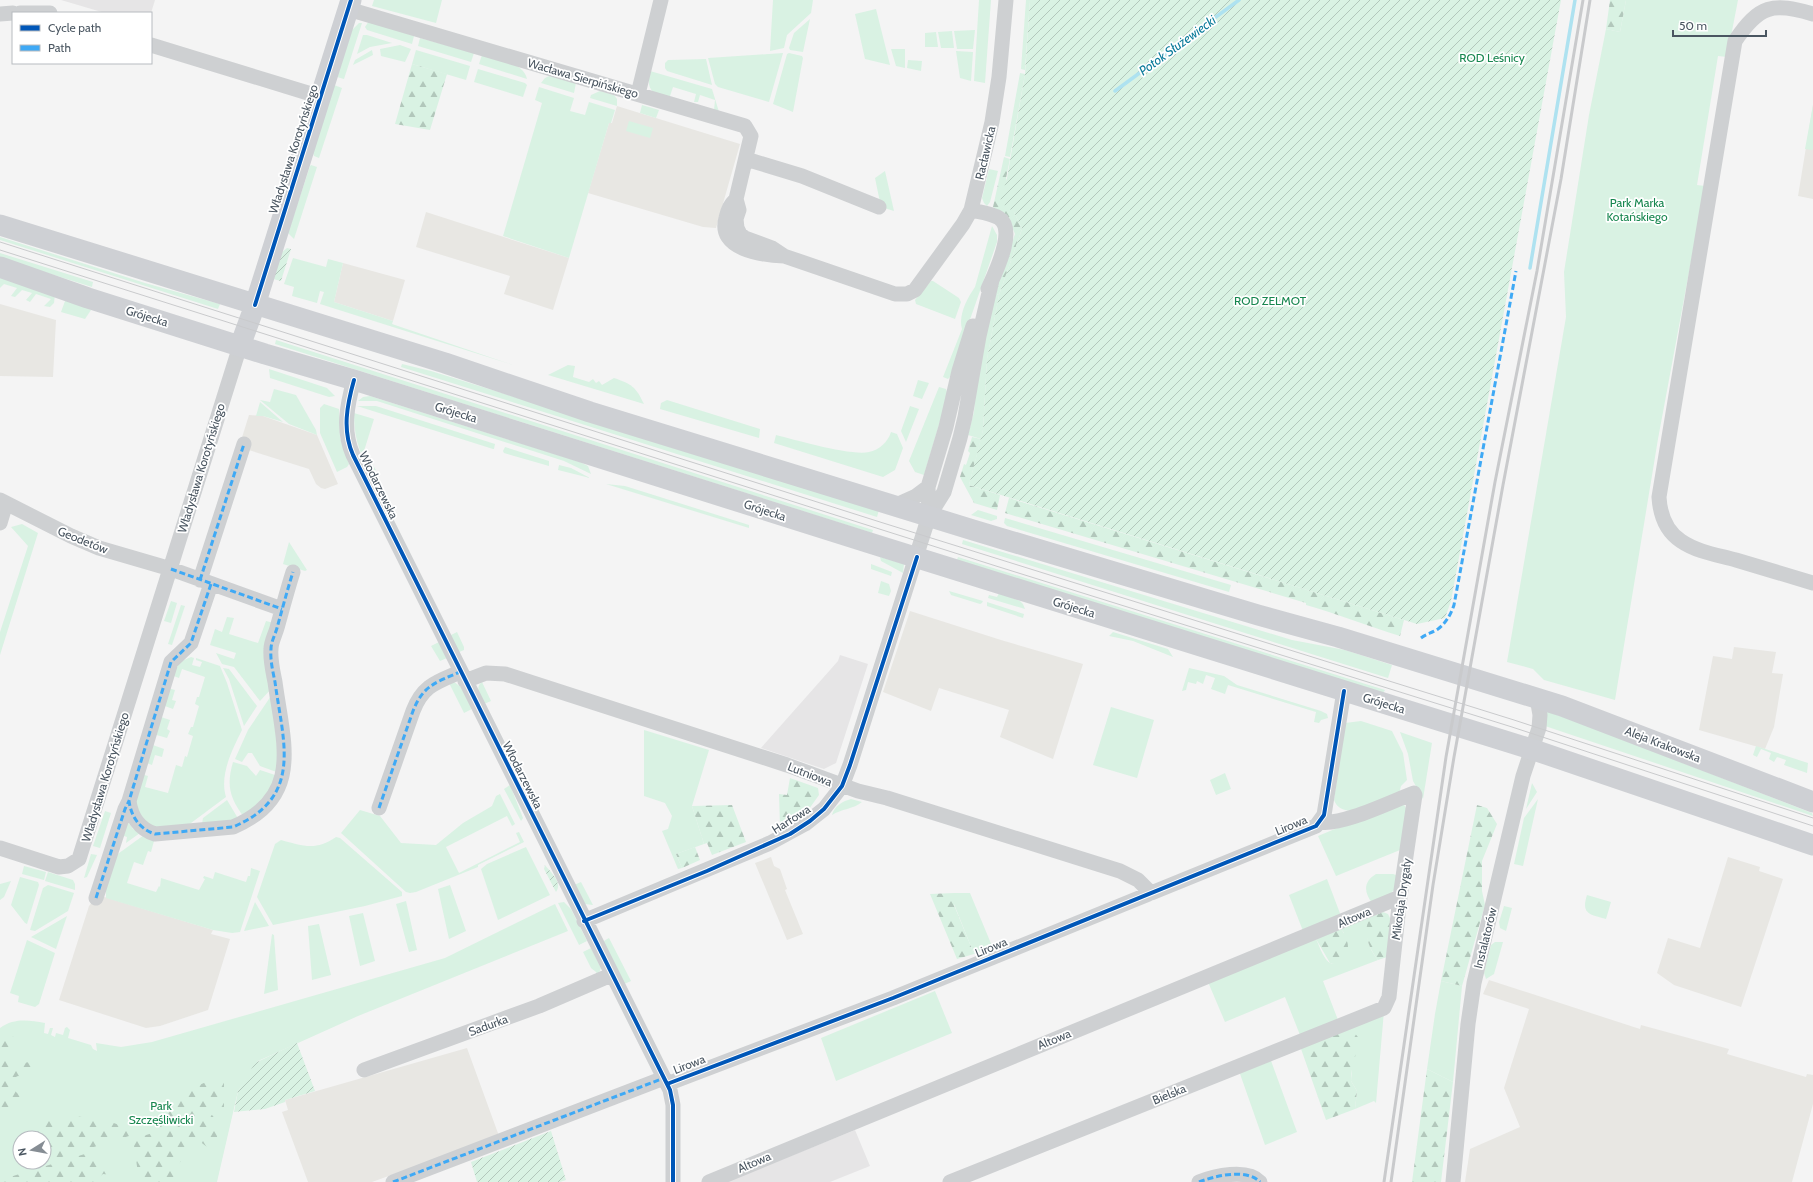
<svg xmlns="http://www.w3.org/2000/svg" width="1813" height="1182" viewBox="0 0 1813 1182" font-family="Cabin,sans-serif">
  <style>
    .commercial { fill: #e8e7e3 }
    .education { fill: #e6e5e6 }
    .green { fill: #d9f2e3; fill-rule: evenodd }
    .forest { fill: url(#forest-firs) }
    .garden { fill: url(#garden-furrows) }
    .lines { fill: none; stroke-linecap: round; stroke-linejoin: round }
    .stream { stroke: #aee2f0; stroke-width: 3.5 }
    .street { stroke: #ced0d2; stroke-width: 15 }
    .secondary { stroke: #ced0d4; stroke-width: 21 }
    .tram { stroke: #c9cacc; stroke-width: 1 }
    .rail { stroke: #c9cacc; stroke-width: 3 }
    .quiet { stroke: #3fa9f5; stroke-width: 3; stroke-dasharray: 6 3; stroke-linecap: butt }
    .cycleway-casing { stroke: #fff; stroke-width: 6 }
    .cycleway { stroke: #0057b8; stroke-width: 4 }
    .labels { text-anchor: middle; dominant-baseline: central; stroke-width: 3.5; stroke-linejoin: round; paint-order: stroke }
    .park-label { font-size: 12px; fill: #17864f; stroke: #fff }
    .street-label { font-size: 12px; fill: #4a5661; stroke: #fff }
    .water-label { font-size: 13px; font-style: italic; fill: #0c7c9b; stroke: #fff }
  </style>
  <defs>
    <pattern id="forest-firs" width="22" height="20" patternUnits="userSpaceOnUse"><rect width="22" height="20" fill="#d9f2e3"/><path d="M5 1l3.5 6h-7zM16 11l3.5 6h-7z" fill="#b2c7bb"/></pattern>
    <pattern id="garden-furrows" width="10" height="10" patternUnits="userSpaceOnUse"><rect width="10" height="10" fill="#d9f2e3"/><path d="M-1 1l2-2M0 10L10 0M9 11l2-2" fill="none" stroke="#b2c7bb"/></pattern>
  </defs>
  <rect width="100%" height="100%" fill="#f4f4f4"/>
  <!-- commercial -->
  <path class="commercial" d="M1813,105V199L1798,196Z
    M617,106L740,144L716,228L703,227L588,193L609,123H612Z
    M426,212L569,258L553,310L504,294L510,276L416,247Z
    M343,263L405,280L393,321L334,302Z
    M0,304L56,320L53,377L0,376Z
    M249,415L263,416L317,435L338,484L325,489L321,488L316,484L309,469L239,447Z
    M910,611L1001,640L1083,664L1053,759L1000,737L1009,710L939,688L931,711L883,692Z
    M1734,647L1776,652L1772,673L1783,674L1774,727L1765,749L1699,730L1713,656L1732,659Z
    M771,857L774,866L780,869L787,889L785,890L803,934L787,940L755,863Z
    M1728,857L1760,867L1759,871L1783,879L1741,1007L1674,985L1657,973L1668,938L1700,948Z
    M98,895L213,930L211,934L230,939L208,1010L160,1026L146,1028L59,1000L89,906Z
    M1489,980L1640,1029L1641,1025L1729,1049L1727,1054L1806,1077L1807,1074L1813,1075V1104L1792,1182H1465L1470,1149L1520,1127L1504,1088L1529,1009L1483,994Z
    M467,1048L499,1136L372,1182H308L282,1112L288,1110L285,1100Z"/>
  <!-- education -->
  <path class="education" d="M61,0H155L151,13H105Z
    M840,655L868,664L836,763L824,769L761,748L838,661Z
    M855,1130L870,1166L830,1182H726Z"/>
  <!-- green -->
  <path class="green" d="M374,0H442L436,23L372,6Z
    M773,0H813L811,13L787,35L784,48L770,51Z
    M979,0H991L985,83L974,81Z
    M1026,0H1030L1025,70L1021,69Z
    M1626,0H1738L1727,57L1718,56L1697,185L1705,186L1658,439L1615,700L1544,680L1533,669L1507,662L1566,317L1564,272L1589,115L1606,29L1620,32Z
    M876,9L890,65L865,59L855,14Z
    M810,19L803,52L790,50L789,48L794,33Z
    M369,21L414,36L412,44L367,30L365,27Z
    M359,23H362L344,79L337,77L352,30Z
    M975,30L973,49H957L954,31Z
    M952,31L954,48H941L938,32Z
    M936,32L938,47H925V33Z
    M363,35H367L392,43L370,47L357,54Z
    M420,38L474,53L471,62L418,46Z
    M400,45L411,49L405,62L381,56L380,49Z
    M891,49H905V68L896,66Z
    M372,50L373,55L353,65L355,60Z
    M416,50L470,66L466,80L412,64Z
    M956,51L973,52L971,81L960,78Z
    M783,53L769,102L718,87L715,84L708,58Z
    M789,53L802,56L803,58L793,112L773,104L787,54Z
    M482,55C495,59 524,62 527,79L479,64Z
    M706,59L712,85L667,71L665,68V63L668,60Z
    M908,60L922,61L921,71L907,68Z
    M478,69L525,83L527,85L523,97L474,82Z
    M650,71L712,89L719,112L714,110L715,100L700,95L698,102H694L696,94L673,87L669,99C652,93 646,91 650,71Z
    M1020,73L1025,74L1010,157L1005,156Z
    M549,76L576,83L574,93L541,83L545,78Z
    M334,85L342,88L319,158L314,156L313,153Z
    M539,87L574,98L570,111L585,115L589,102L615,110L611,123H609L569,258L503,236L542,103L535,100Z
    M600,91L614,95L617,99V106L590,98L591,95Z
    M642,105L659,110L656,118L640,113Z
    M1813,105V149L1812,150L1805,149Z
    M629,121L653,128L650,138L626,131Z
    M311,165L317,167L294,239L288,233L310,166Z
    M989,169L998,171L990,202L987,206L984,203L982,198Z
    M885,171L894,211L881,207L875,178Z
    M992,226L997,235V242L950,377L948,379L943,377L962,329C958,316 967,298 975,287Z
    M0,237L145,283L220,304L218,309L0,240Z
    M0,253L93,282L92,287L0,258Z
    M293,258L326,267L328,259L343,263L334,302L393,321L392,324L513,365L320,304L324,292L320,291L317,303L292,296L294,287L284,284Z
    M0,277L55,294L54,303L50,307L44,306L51,299L36,294L30,302L26,300L32,293L22,290L15,297L11,296L17,288L4,284L0,288Z
    M931,281H933L959,298L961,302L955,319L916,304L915,300Z
    M994,293L999,295L987,359L983,430L981,439L968,435L974,412L977,369Z
    M69,299L91,310L85,319L61,312L65,301Z
    M276,340L873,530L872,533L275,344Z
    M402,364L431,371L879,510L877,517L401,367Z
    M568,365L575,366L573,377L589,382L593,379L596,383L599,381L602,385L614,378C632,384 636,387 644,404L548,375Z
    M269,369L327,388L335,396L329,397L270,378Z
    M918,380L929,383L922,399L913,396Z
    M939,387L946,389L947,392L942,415L924,475L915,472L909,461Z
    M274,389L296,395L316,430L317,435L289,424L260,400L270,402Z
    M370,396L580,462L588,466L591,474L564,461L377,401H358L363,397Z
    M667,400L760,429L759,438L660,409L661,403Z
    M260,402L283,422L263,416H256Z
    M324,404L339,409L340,438L349,464L347,467L337,472L320,433V408Z
    M357,406H376L495,444L494,449H493Z
    M910,406L919,409L906,442L901,431Z
    M354,413L374,419L364,451L376,470L372,471L368,469C358,448 354,436 354,413Z
    M891,432L897,434L903,448L895,470L883,477L774,443L776,435C796,440 851,456 869,452C879,450 888,442 891,432Z
    M505,447L549,461V466L504,453L503,451Z
    M559,465L571,468L590,478L558,470Z
    M606,484L625,486L749,525V528Z
    M978,510L997,516V519L991,521L971,515Z
    M1005,518L1231,585L1229,592L1007,526L1004,523Z
    M22,524L38,533L0,655V632L28,546L11,527Z
    M963,540L1292,640L1345,650L1392,665L1388,678L962,544Z
    M289,542L307,570L305,571L283,564Z
    M880,557L904,564L903,573L881,561Z
    M958,557L1385,690L1383,693L957,560Z
    M871,564L892,572L891,576L871,569Z
    M881,581L889,584L891,591L889,596L878,593Z
    M949,591L983,601L982,603L980,604L951,595Z
    M999,593L1020,601L1023,604L1025,609L988,598L989,595L997,597Z
    M171,601L177,603L171,623L164,621Z
    M987,602L1024,614L1023,618L987,606Z
    M181,605L185,606L172,645L168,644Z
    M227,617L234,618L229,634L258,643L266,621L274,623L272,688L260,701L234,667L222,664L216,653L234,659L236,653L210,645L215,629L222,632Z
    M457,632L464,647V650L457,653L449,636Z
    M1113,632L1168,649L1173,657L1133,641L1109,636Z
    M439,642L447,658L440,661L431,646Z
    M191,657L194,658L192,665L200,667L202,662L196,660V658L220,666L227,683L242,730C233,748 219,775 226,797L187,826L151,828L133,807L141,774L148,776L145,787L168,793L176,765L182,767L185,756L187,757L193,736L188,734L191,727H193L199,706L195,704L197,697H199L205,677L182,669L179,678L171,675L175,664Z
    M223,668L229,669L257,706L244,726L229,679Z
    M1189,668L1224,676L1237,685L1321,711L1327,714L1328,718L1321,720L1319,723L1314,722L1316,712L1228,685L1225,694L1211,689L1215,678L1206,675L1203,684L1197,681L1196,684L1188,682L1186,690L1182,691Z
    M454,682L461,687L472,709L464,713L449,683Z
    M482,682L491,701L484,704C481,697 474,688 482,682Z
    M168,688L175,690L172,700L176,701L173,709L162,705Z
    M273,693L279,773L260,766L252,753H248L242,762L235,759L248,730Z
    M1111,707L1154,720L1137,778L1093,765Z
    M1546,711L1580,723L1812,813L1813,816L1545,726Z
    M158,716L170,720L167,729L170,731L167,738L153,734Z
    M1361,721L1392,731L1403,753L1407,780L1401,786L1399,794C1382,801 1343,824 1334,800L1345,723Z
    M644,730L709,750L692,806L704,844L676,854L682,868L678,869L662,831L668,829L672,816L665,803L644,796Z
    M1400,732L1432,743L1423,799L1413,781L1408,754Z
    M150,744L164,749L162,757L155,755L152,765L144,762Z
    M1756,746L1808,763L1807,773L1784,765L1786,760L1777,757L1774,762L1769,759L1771,753L1761,749L1757,757L1753,755Z
    M233,762L247,766L256,776L260,770L278,776L276,784L244,817C230,798 226,786 233,762Z
    M1225,773L1231,789L1216,795L1210,780Z
    M1532,783L1537,792L1526,809Z
    M510,785L523,818L521,821L504,789Z
    M500,794L515,824L512,826L507,816L446,847L459,873L520,842L516,833L519,832L524,842L478,865V867L416,892L410,893L406,892L341,833L360,810L380,816L401,843L436,845L463,823L492,806L496,796Z
    M851,799L862,802C854,809 841,809 832,815C834,806 843,801 851,799Z
    M1538,799L1523,866L1514,864L1524,818Z
    M227,800L239,820L202,824L203,818Z
    M1402,801L1407,810L1405,848L1336,876L1318,836Z
    M105,811L111,813L100,848L93,846Z
    M128,822L133,829L140,833L126,843L127,837L121,835Z
    M144,835L154,841L151,852L148,851L143,865L134,862L127,883L156,892L159,886L160,887L161,878L199,890L205,879L203,878L204,876L213,879L215,872L246,882L248,876H250L251,868L260,871L240,932L232,933L213,930L106,898V892L104,887L115,856Z
    M336,837L340,838L402,892V896L365,906L273,925L257,897L275,844L281,840C303,846 316,851 336,837Z
    M526,847L550,895L498,920L481,869L487,864Z
    M91,854L97,855L87,877L84,878Z
    M24,866L46,872L44,880L22,874Z
    M48,872L73,880L75,884V890L45,881Z
    M1376,874H1393L1399,876C1396,895 1388,895 1372,903C1364,892 1363,882 1376,874Z
    M20,877L38,882L39,885L27,924L25,923L11,905Z
    M1327,879L1341,916L1303,931L1289,895Z
    M11,881L4,897L0,900V884Z
    M581,882L593,905L585,904L574,885Z
    M48,885L74,893L68,911L35,931L30,930L43,888Z
    M450,885L466,931L449,939L438,889Z
    M954,893H970L992,946L974,954L954,904Z
    M1587,895L1611,902L1606,919C1589,914 1581,914 1587,895Z
    M406,901L417,950L409,952L396,904Z
    M255,902L269,926L244,931Z
    M564,902L571,909L587,941L579,945L558,903Z
    M555,904L568,931L358,1016L258,1061L238,1091L217,1182H0V1028C14,1018 28,1020 45,1023L44,1033L48,1034L50,1028H53L51,1035L55,1037L56,1033L63,1035L65,1028L67,1027L70,1030L68,1038L91,1045L93,1049L97,1051L96,1043L121,1047L152,1042L445,958ZM20,1138H44V1162H20Z
    M1504,906L1512,908L1506,931L1500,928L1499,922Z
    M363,913L375,961L360,966L349,916Z
    M67,916L56,949L31,937Z
    M1371,917C1364,933 1367,946 1378,960L1323,981L1338,1020L1300,1035L1285,997L1225,1022L1208,982L1316,939C1320,947 1324,962 1333,964L1344,933L1341,929Z
    M319,924L331,975L312,980L308,926Z
    M272,934L274,935L278,990L264,994Z
    M609,938L631,981L622,985L602,942Z
    M27,940L55,953L39,1004L35,1007L18,1002L19,996L10,993Z
    M1495,942H1503L1494,974L1486,979L1484,973L1491,945Z
    M591,948L601,968L598,975L596,972L591,968L583,952Z
    M1441,981L1462,986L1453,1082L1427,1069L1435,1014Z
    M935,991L952,1033L836,1081L821,1038Z
    M1384,1011L1376,1103L1374,1101L1355,1109L1357,1091L1351,1081L1352,1067L1347,1030Z
    M1270,1058L1297,1132L1265,1145L1239,1071Z"/>
  <!-- forest -->
  <path class="forest" d="M1610,0H1626L1620,32L1606,29Z
    M412,64L447,74L430,130L395,124Z
    M1004,157L1010,159L1006,178L1014,212L1022,229L999,295L994,293L1015,234L1007,215L993,207Z
    M972,437L981,439L969,485L1000,495L997,510L974,503L960,477L964,464L966,465L970,453L968,451Z
    M1009,498L1404,620L1400,636C1368,626 1338,614 1306,605V603L1005,513Z
    M790,778L818,788L819,795L809,809L780,827L779,794L787,795Z
    M732,805L746,842L712,855L707,843L704,844L692,806Z
    M1477,805L1487,808L1497,824L1482,861V891L1485,905L1462,986L1441,981Z
    M695,847L700,860L682,868L676,854Z
    M954,893V905L974,954L957,959L930,894Z
    M1383,912L1388,914L1390,918V956L1378,960C1369,949 1361,930 1371,917Z
    M1341,929C1348,938 1352,952 1342,960L1333,964L1330,963L1316,939Z
    M1347,1030C1352,1032 1358,1034 1359,1040L1351,1074V1081L1357,1091L1355,1109L1326,1120L1300,1046Z
    M3,1033L19,1039L16,1046L6,1051L4,1059L23,1063L36,1061L31,1078L18,1076L7,1081L17,1093L26,1095L23,1106L0,1113V1035Z
    M1427,1069L1453,1082L1441,1182H1412Z
    M213,1079L224,1081V1107L160,1127L159,1108L170,1099L186,1094L197,1086Z
    M209,1115H212L220,1125L215,1145L207,1147L198,1140L190,1141L187,1155L182,1160L174,1169L178,1182H145L140,1179V1178L169,1149L189,1122Z
    M74,1116L105,1120L128,1128L129,1136L17,1171L20,1159V1162H44V1138H26L48,1120Z
    M179,1125L180,1127L166,1146L140,1174L138,1173L133,1139Z
    M88,1153L122,1174L113,1175L103,1174L93,1182H0V1180Z"/>
  <!-- garden -->
  <path class="garden" d="M1030,0H1561L1451,601L1445,618L1417,624L969,485L983,430L987,359L999,295L1022,229L1014,212L1000,202L1007,178L1025,74Z
    M287,248L291,249L281,281L273,279L282,252Z
    M545,865C551,873 563,882 556,892L544,869Z
    M297,1043L315,1091L285,1100V1102L265,1109L234,1112L238,1091L255,1063Z
    M551,1131L566,1180L560,1182H477L471,1162Z"/>
  <g class="lines">
    <!-- stream -->
    <path class="stream" d="M1115,91L1239,0
      M1530,268L1575,0"/>
    <!-- street -->
    <path class="street" d="M348,9L745,126L751,136L736,199L739,210L736,219L737,228L740,234L745,238L772,248L784,256
      M20,13H50
      M0,14L13,13
      M1813,14C1773,2 1759,5 1735,41L1659,497C1660,514 1666,531 1681,541C1697,552 1718,555 1736,560C1762,568 1787,575 1813,583
      M151,45L321,97
      M638,94L661,0
      M746,159L802,176L879,207
      M736,199C730,205 728,209 726,218C717,249 761,255 784,256L895,294H907L915,290L963,224L971,210L992,122L999,77L1006,0
      M971,210C980,212 991,213 999,218C1017,230 995,273 988,289
      M354,380C347,405 342,430 353,455L670,1090L673,1105V1182
      M0,500L71,536L99,548L171,569L282,609
      M896,505L916,496L928,487
      M929,516L928,487L946,427L959,371L973,326
      M0,523L6,503
      M200,580L244,444
      M211,584L191,643L171,662L129,801C131,816 139,829 155,834L233,827C304,797 283,742 275,682C273,672 270,660 271,649C271,642 275,635 277,628C282,610 287,591 293,572
      M465,681L486,673L505,674L787,765L858,791L887,798L1120,871L1138,880L1151,893
      M379,808L413,711C423,685 437,682 460,672
      M0,848L59,867L68,866L79,859L240,346
      M96,898L125,809L129,801
      M584,921L770,843L805,824L824,809L842,786L850,765L929,516L944,492L960,438L965,417L979,336L992,280
      M364,1070L539,1006L611,975
      M667,1084L893,998L1316,826L1324,815L1344,691
      M393,1182L664,1078
      M709,1182L1400,897
      M950,1182L1384,1008L1389,997L1400,897L1415,795L1414,793C1392,801 1342,826 1320,822
      M1199,1182C1214,1176 1247,1168 1260,1182
      M1453,1182L1468,1024L1474,983L1523,776L1539,728L1540,715L1537,698"/>
    <!-- secondary -->
    <path class="secondary" d="M0,225L445,363L590,412L973,530L1258,615L1338,637L1562,706L1813,802
      M0,267L88,298L265,354L354,380L873,544L1531,749L1813,845
      M240,346L255,305L351,0"/>
    <!-- tram -->
    <path class="tram" d="M0,242L880,522L1514,720L1813,818
      M0,250L996,566L1512,727L1813,826"/>
    <!-- rail -->
    <path class="rail" d="M1384,1182L1446,757L1495,482L1537,271L1583,0
      M1391,1182L1433,885L1454,757L1503,485L1561,179L1590,0"/>
    <!-- quiet -->
    <path class="quiet" d="M171,569L282,609
      M200,580L244,444
      M211,584L191,643L171,662L129,801C131,816 139,829 155,834L233,827C304,797 283,742 275,682C273,672 270,660 271,649C271,642 275,635 277,628C282,610 287,591 293,572
      M1421,638C1426,634 1432,633 1438,629C1446,623 1451,614 1454,605L1516,271
      M379,808L413,711C423,685 437,682 460,672
      M96,898L125,809L129,801
      M393,1182L664,1078
      M1199,1182C1214,1176 1247,1168 1260,1182"/>
    <defs>
      <path id="cycleway" d="M255,305L351,0
        M354,380C347,405 342,430 353,455L670,1090L673,1105V1182
        M584,921L707,871L790,834L810,821L824,809L842,786L850,765L917,557
        M667,1084L893,998L1316,826L1324,815L1344,691"/>
    </defs>
    <!-- cycleway casing -->
    <use href="#cycleway" class="cycleway-casing"/>
    <!-- cycleway -->
    <use href="#cycleway" class="cycleway"/>
  </g>
  <g class="labels">
    <!-- park labels -->
    <g class="park-label">
      <text x="1492" y="57">ROD Leśnicy</text>
      <text x="1637" y="202">Park Marka<tspan x="1637" dy="14">Kotańskiego</tspan></text>
      <text x="1270" y="300">ROD ZELMOT</text>
      <text x="161" y="1105">Park<tspan x="161" dy="14">Szczęśliwicki</tspan></text>
    </g>
    <!-- street labels -->
    <g class="street-label">
      <text transform="translate(583 78) rotate(16)">Wacława Sierpińskiego</text>
      <text transform="translate(293 149) rotate(-72)">Władysława Korotyńskiego</text>
      <text transform="translate(985 153) rotate(-77)">Racławicka</text>
      <text transform="translate(147 316) rotate(17)">Grójecka</text>
      <text transform="translate(456 412) rotate(17)">Grójecka</text>
      <text transform="translate(201 468) rotate(-73)">Władysława Korotyńskiego</text>
      <text transform="translate(379 485) rotate(64)">Włodarzewska</text>
      <text transform="translate(765 510) rotate(18)">Grójecka</text>
      <text transform="translate(83 540) rotate(22)">Geodetów</text>
      <text transform="translate(1074 607) rotate(17)">Grójecka</text>
      <text transform="translate(1384 703) rotate(17)">Grójecka</text>
      <text transform="translate(1663 744) rotate(21)">Aleja Krakowska</text>
      <text transform="translate(810 774) rotate(21)">Lutniowa</text>
      <text transform="translate(523 775) rotate(63)">Włodarzewska</text>
      <text transform="translate(105 777) rotate(-73)">Władysława Korotyńskiego</text>
      <text transform="translate(791 819) rotate(-32)">Harfowa</text>
      <text transform="translate(1291 825) rotate(-22)">Lirowa</text>
      <text transform="translate(1401 899) rotate(-82)">Mikołaja Drygały</text>
      <text transform="translate(1354 917) rotate(-23)">Altowa</text>
      <text transform="translate(1485 938) rotate(-76)">Instalatorów</text>
      <text transform="translate(991 947) rotate(-22)">Lirowa</text>
      <text transform="translate(488 1025) rotate(-20)">Sadurka</text>
      <text transform="translate(1054 1039) rotate(-22)">Altowa</text>
      <text transform="translate(689 1064) rotate(-21)">Lirowa</text>
      <text transform="translate(1169 1094) rotate(-22)">Bielska</text>
      <text transform="translate(754 1162) rotate(-23)">Altowa</text>
    </g>
    <!-- water labels -->
    <g class="water-label">
      <text transform="translate(1177 45) rotate(-36)">Potok Służewiecki</text>
    </g>
  </g>
  <!-- legend -->
  <rect x="12" y="12" width="140" height="52" fill="#ffffff" stroke="#b7bbc0"/>
  <rect x="20" y="25" width="20" height="6" fill="#0057b8" stroke="#b7bbc0"/>
  <text x="48" y="32" font-size="12" fill="#4a5661">Cycle path</text>
  <rect x="20" y="45" width="20" height="6" fill="#3fa9f5" stroke="#b7bbc0"/>
  <text x="48" y="52" font-size="12" fill="#4a5661">Path</text>
  <!-- north arrow -->
  <g transform="translate(32 1150) rotate(259)"><circle r="19" fill="#ffffff" stroke="#b7bbc0"/>
  <path d="M0-3L7 15L0 10L-7 15Z" fill="#868d94"/>
  <text y="-6" font-size="11" font-weight="bold" text-anchor="middle" fill="#4a5661">N</text>
  </g>
  <!-- scale -->
  <path d="M1673 30v6h93v-6" fill="none" stroke="#4a5661" stroke-width="2"/>
  <text x="1679" y="30" font-size="12" fill="#4a5661" stroke="#ffffff" stroke-width="3" paint-order="stroke">50 m</text>
</svg>
